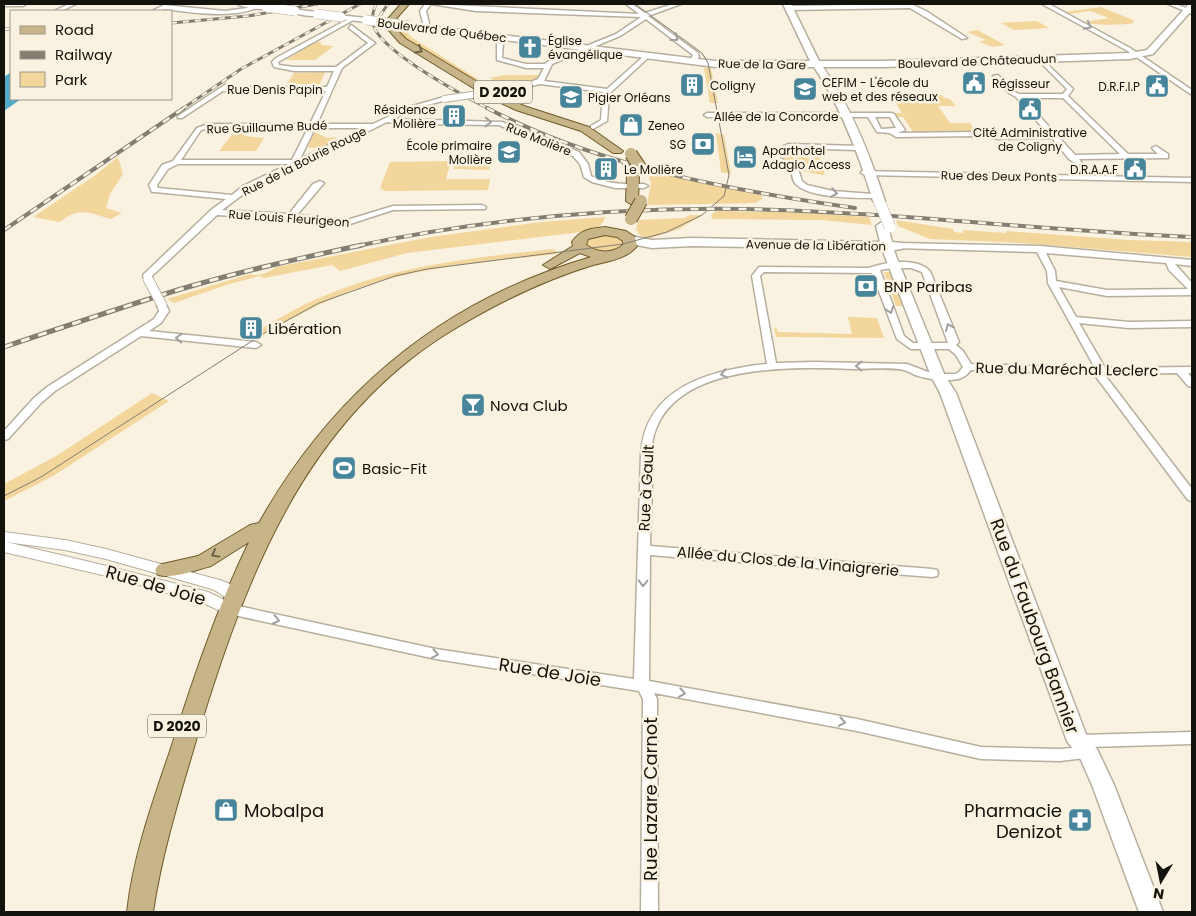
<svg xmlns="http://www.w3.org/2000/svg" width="1196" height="916" viewBox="0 0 1196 916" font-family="Poppins,sans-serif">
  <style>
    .green { fill: #f2d69c }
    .water { fill: #52acc9 }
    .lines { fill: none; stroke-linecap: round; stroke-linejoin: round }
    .minor-casing { stroke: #b6af9f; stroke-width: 3 }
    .tertiary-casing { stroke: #b6af9f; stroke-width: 2 }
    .secondary-casing { stroke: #b6af9f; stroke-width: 3 }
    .primary-casing { stroke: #705b2a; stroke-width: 2 }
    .minor { fill: #fff; fill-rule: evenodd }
    .tertiary { fill: #fff; fill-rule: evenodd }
    .secondary { fill: #fff; fill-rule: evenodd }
    .primary { fill: #c7b489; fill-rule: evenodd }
    .tram { stroke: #837e72; stroke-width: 1 }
    .rail-far2-casing { stroke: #837e72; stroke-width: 3 }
    .rail-far1-casing { stroke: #837e72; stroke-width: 4 }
    .rail-casing { stroke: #837e72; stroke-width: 5 }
    .rail-far2 { stroke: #faf2e0; stroke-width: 2; stroke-dasharray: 6; stroke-linecap: butt }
    .rail-far1 { stroke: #faf2e0; stroke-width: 2.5; stroke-dasharray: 8; stroke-linecap: butt }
    .rail { stroke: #faf2e0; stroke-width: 3; stroke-dasharray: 9; stroke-linecap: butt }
    .minor-bridge-far1-casing { stroke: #b6af9f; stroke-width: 8; stroke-linecap: butt }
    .minor-bridge-casing { stroke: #b6af9f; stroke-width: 11; stroke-linecap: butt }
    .secondary-bridge-far1-casing { stroke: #b6af9f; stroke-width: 10; stroke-linecap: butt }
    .secondary-bridge-casing { stroke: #b6af9f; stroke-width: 12; stroke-linecap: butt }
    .primary-bridge-casing { stroke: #705b2a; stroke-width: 14; stroke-linecap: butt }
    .minor-bridge-far1 { stroke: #fff; stroke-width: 6 }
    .minor-bridge { stroke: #fff; stroke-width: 9 }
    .secondary-bridge-far1 { stroke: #fff; stroke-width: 9 }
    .secondary-bridge { stroke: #fff; stroke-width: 11 }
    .primary-bridge { stroke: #c7b489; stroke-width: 12 }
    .oneway { stroke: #a1a09e }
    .oneway2 { stroke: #6e634a }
    .labels { text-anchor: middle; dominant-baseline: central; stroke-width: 5; stroke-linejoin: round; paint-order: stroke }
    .far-street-label { font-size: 12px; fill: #14120c; stroke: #faf2e0 }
    .far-poi-label { font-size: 12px; fill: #14120c; stroke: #faf2e0; text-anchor: start }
    .shield { fill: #faf2e0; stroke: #59554c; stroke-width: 1 }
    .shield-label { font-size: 14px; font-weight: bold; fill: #14120c }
    .poi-label { font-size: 15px; fill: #14120c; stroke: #faf2e0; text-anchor: start }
    .street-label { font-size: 15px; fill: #14120c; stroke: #faf2e0 }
    .near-street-label { font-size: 18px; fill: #14120c; stroke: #faf2e0 }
    .near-poi-label { font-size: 18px; fill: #14120c; stroke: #faf2e0; text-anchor: start }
  </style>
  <rect width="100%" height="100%" fill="#faf2e0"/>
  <!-- green -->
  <path class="green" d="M1101,7L1133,20L1134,23C1125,25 1093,26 1085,22L1109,18L1090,11L1068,14L1065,12Z
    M1037,21L1049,28L1014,30L1001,23Z
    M394,26L403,27L411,37L495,90H486L405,39Z
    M978,30L981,32L1005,45L993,47L979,42L986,40L967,32Z
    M315,42H321V45L334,46L315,60H286Z
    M704,68H711L718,103H710Z
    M325,72L320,84H287L294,73Z
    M504,75H539L538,79L521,86L507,88L490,78Z
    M891,95H942L944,98L950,99L956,106H938L950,123H970L974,129L970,131L913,132L903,117H897L895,113H902Z
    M237,128L247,129L244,136L264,138L256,151H219Z
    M314,132L328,138L333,137L338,139C329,145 319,150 308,147Z
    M716,133L724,135L731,174L721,172Z
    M411,141H448L447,149H409Z
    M793,149H804L807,158L812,159L810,149H817L825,175C812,174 792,169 782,159V154Z
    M118,157L123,174L110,194L106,208L122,213L111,219C90,213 79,206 60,222L33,217L94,176Z
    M451,161L446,179H490L488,190L385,191L380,188L390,162Z
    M456,161H491L489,170L453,169Z
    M646,167L759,194L762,196V199L755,203L647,205L651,184Z
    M716,211L791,212L869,217L872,225L822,220L712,219L711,215Z
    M690,215H703L679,229L648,239L639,235L636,228L639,220L684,218Z
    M605,217C602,231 585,231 573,233L407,253L340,271L332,265L264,278L260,276L226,285L174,303L167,299L250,274C258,277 270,272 276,267L431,237L541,222Z
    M896,220L953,229L954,232L963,233V230L1006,233V231L1129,240L1192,242V257L1022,243L930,239L898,226Z
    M613,234L623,239L624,245C614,253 596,254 586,245V241L593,236Z
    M553,249L558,252L556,254C489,262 420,266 357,289C321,302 288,320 255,340H244C274,320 306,302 339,290C408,264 481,257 553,249Z
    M884,272H891L903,306H896Z
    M848,317L877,318L884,338L776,337L774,328L776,327L778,332L852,334Z
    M152,393L169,401L53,476L4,501V484L58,455Z"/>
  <!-- water -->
  <path class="water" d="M11,72V99H21L4,111V77Z"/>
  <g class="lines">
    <defs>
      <path id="minor" d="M4,4H26L23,6H4Z
        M69,4H76L61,11H54Z
        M258,4L260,7C229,19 196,13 165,9L159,11H152L164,5L225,11L247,8Z
        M425,4H431L426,11L429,23L423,29L420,27L423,23L420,11Z
        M431,4L639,14L626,4H632L645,13L673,4H681L648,16L698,53L699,57L693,63H689L693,55L646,19L620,36L552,64L544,81L607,89L645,55L650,56L609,94L607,121L593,129L591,128V126L601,120L603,92L540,84L519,89V87L538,79L544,68H526L497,60V43L504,37L509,38L503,44L502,58L526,64H545L547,62L616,34L641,17L476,11Z
        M911,4L926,11L967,38L962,39L910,8L789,10L786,8L789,6Z
        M1042,4H1049L1130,48L1192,90V95L1126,50Z
        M1168,4H1175L1192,10V14Z
        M352,17L357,18L278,62L279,65L294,67H336L368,43L349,28L351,25L375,43L342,68L317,124H373L409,107L444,97L446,98V100L413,109L394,119L502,122L579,152L588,164L591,176C608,185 626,184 644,184L648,186L644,188H615L592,182L584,177L580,164L573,156L499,125L403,124L387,122L249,190L222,210L289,214L313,184L320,181L324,183L297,215L347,220L393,206L482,205L486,207L485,209L393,210L347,225L326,221L217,215L152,276L151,281H145L143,276L144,274L211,210L226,199L155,192H152L149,185L162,165L173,161L197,128L208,124H310L326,91H223L182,118H178V116L226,84L228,87H327L334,71H294L274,67L272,62L276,58ZM209,128H308L292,160H181L201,130ZM315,128H364L300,159ZM178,164H289L243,186L232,195L158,188L157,185L168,169Z
        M1040,57L1072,88L1073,89L1068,96L1128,154H1158L1152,148L1156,146L1168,154V158L1079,159L1082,163L1078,165L1069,159L1052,138L999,139L978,136L896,137L890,133L877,132L868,117H707L704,115L707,113H892L894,114L905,130L898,133L978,132L999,135L1048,134L1016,97L1009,93L993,76L998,75L1013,91L1019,94H1063L1067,89L1037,59ZM1023,98H1063L1120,154L1075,155ZM875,117H890L896,128L881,129Z
        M788,144L859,146L860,148L856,150L789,148L779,154V157L798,169L802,181L807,185L833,191L872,194L876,196L872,198C854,198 807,198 795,183C793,181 792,175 792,172L776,164L771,157L773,151Z
        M862,171L1192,178V182L865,175L861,173Z
        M898,243L1040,246L1192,260V266L1175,264L1192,283V295L1107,296L1059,287L1076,317L1129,322L1192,321V327L1129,328L1079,323L1105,368L1192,367V373H1188L1192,378V387L1188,386L1177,373L1104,374L1192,489V501L1188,500L1094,374L971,370C965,378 958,380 948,380C937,381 925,378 915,375C911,373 908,371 904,370C890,367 869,369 855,369C797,367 681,362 656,429C649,446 652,464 652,482C652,503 650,525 650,546L932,569L937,570L938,573L937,576L932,577L650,555L649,681L857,719L981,747L1060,749L1087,747L1073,745L1071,741L1073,737L1078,735L1192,732V744L1088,747L1093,749L1096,753L1093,757L1060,761L981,759L857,731L654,693L657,699L658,912H641L643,699L639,691L436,659L229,614L224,612L222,609L224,606L229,604L436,649L634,679L641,454C645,387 711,370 767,364L752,276L759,267L869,268C886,262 916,257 930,271L959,342L956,345L963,351L971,364L1095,368L1048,283L1047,271L1037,252L895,248L894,246ZM1046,253L1166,263L1169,270L1188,289L1107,290L1056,281L1055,271ZM892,268H911L922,272L948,343H913L904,336L880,270ZM764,272L872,273L897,339L911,349H949L956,355L963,367L959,372L955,374H943L928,372L907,364L814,362L776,363L760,276Z
        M162,302L165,303L169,311L161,323L149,331L256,342L261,345L256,348L141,336L55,391L41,403L8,439L4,440V431L33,399L47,387L154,319L159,311L157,305Z"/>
      <path id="tertiary" d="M4,532L65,540L106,549L223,581C231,584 237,588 241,596L239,600C227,603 222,593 212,589L106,559L65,550L6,542L111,567L208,592L235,605L237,609L235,613L229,615L203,603L111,577L4,552Z"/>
      <path id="secondary" d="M237,4H258L270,7C263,11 244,8 237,4Z
        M783,4H791L819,61H883L1130,53L1147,50L1189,4H1192V10L1153,54L1130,59L883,67H823C851,107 870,155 885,201L879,204L873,201C859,155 841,107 814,67H715L411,28L407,26L411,24L715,61H810Z
        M292,9L317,12L321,14C314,18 298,15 291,11Z
        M338,15L366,18L370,20L366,22L341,19H338Z
        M882,222L888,226L892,242L902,243L904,246L902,249L894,250L896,256L945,376L956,393L1087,737L1097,749L1114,785L1163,912H1139L1092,785L1081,760L1067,741L940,393L931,376L882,249L692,246L652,248L626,243L624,240L630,236L652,240L692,238L880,242L876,226Z"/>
      <path id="primary" d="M401,4H409L395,20L394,27L406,39L496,93L524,106L589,127L623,151L621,153H613L581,131L516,110L488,97L400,43L386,27L387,20Z
        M629,161L635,164L639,176L638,201L632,205L626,201L627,176L623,164Z
        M605,227L626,231L635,237L637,246C627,259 608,261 593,265C541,281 493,305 446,334C302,425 244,582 197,737C180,795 162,852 153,912H127C133,857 152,804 170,751C193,680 216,610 249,542L211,566C196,570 173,579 158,575L155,570L158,565L198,556L250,525L259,523C334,390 444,300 591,257L580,253L550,269L543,265L573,246L572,242C581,229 590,229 605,227ZM605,235L617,237L623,241V245C612,254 598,253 586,245L588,239Z"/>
    </defs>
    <!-- minor casing -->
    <use href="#minor" class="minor-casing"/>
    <!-- tertiary casing -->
    <use href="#tertiary" class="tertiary-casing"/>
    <!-- secondary casing -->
    <use href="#secondary" class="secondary-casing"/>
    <!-- primary casing -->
    <use href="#primary" class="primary-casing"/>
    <!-- minor -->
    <use href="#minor" class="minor"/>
    <!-- tertiary -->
    <use href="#tertiary" class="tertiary"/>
    <!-- secondary -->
    <use href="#secondary" class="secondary"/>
    <!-- primary -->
    <use href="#primary" class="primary"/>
    <!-- tram -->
    <path class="tram" d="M4,496L41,477L266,332L319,303L395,276L427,269L623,244L667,232L702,215L724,196L729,175L708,63L702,53L635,4"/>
    <defs>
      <path id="rail-far2" d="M376,4C373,11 371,19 374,27C384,53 464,96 489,109
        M171,23L248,16L317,4
        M380,28L379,17L388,4
        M4,29H11
        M182,109L241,69L360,4"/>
      <path id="rail-far1" d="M487,108C600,167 730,190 855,208
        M4,230L184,108
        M357,246C484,219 617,207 746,209C895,212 1043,231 1192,237"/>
      <path id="rail" d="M4,347C63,327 122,307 181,289C241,271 302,258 362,245"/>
    </defs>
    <!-- rail-far2 casing -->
    <use href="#rail-far2" class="rail-far2-casing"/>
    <!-- rail-far1 casing -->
    <use href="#rail-far1" class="rail-far1-casing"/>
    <!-- rail casing -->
    <use href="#rail" class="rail-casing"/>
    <!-- rail-far2 -->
    <use href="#rail-far2" class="rail-far2"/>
    <!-- rail-far1 -->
    <use href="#rail-far1" class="rail-far1"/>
    <!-- rail -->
    <use href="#rail" class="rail"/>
    <defs>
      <path id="minor-bridge-far1" d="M444,99L521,88"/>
      <path id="minor-bridge" d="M148,279L162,305"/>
      <path id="secondary-bridge-far1" d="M266,7L295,11
        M317,14L341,17
        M366,20L411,26"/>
      <path id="secondary-bridge" d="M879,201L890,227"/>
      <path id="primary-bridge" d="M631,154L641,169
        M631,219L641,201"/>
    </defs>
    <!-- minor-bridge-far1 casing -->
    <use href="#minor-bridge-far1" class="minor-bridge-far1-casing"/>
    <!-- minor-bridge casing -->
    <use href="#minor-bridge" class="minor-bridge-casing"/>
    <!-- secondary-bridge-far1 casing -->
    <use href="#secondary-bridge-far1" class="secondary-bridge-far1-casing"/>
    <!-- secondary-bridge casing -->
    <use href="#secondary-bridge" class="secondary-bridge-casing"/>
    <!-- primary-bridge casing -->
    <use href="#primary-bridge" class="primary-bridge-casing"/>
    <!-- minor-bridge-far1 -->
    <use href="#minor-bridge-far1" class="minor-bridge-far1"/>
    <!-- minor-bridge -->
    <use href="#minor-bridge" class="minor-bridge"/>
    <!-- secondary-bridge-far1 -->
    <use href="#secondary-bridge-far1" class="secondary-bridge-far1"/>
    <!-- secondary-bridge -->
    <use href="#secondary-bridge" class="secondary-bridge"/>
    <!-- primary-bridge -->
    <use href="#primary-bridge" class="primary-bridge"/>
  </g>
  <!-- one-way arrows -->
  <defs><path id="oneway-chevron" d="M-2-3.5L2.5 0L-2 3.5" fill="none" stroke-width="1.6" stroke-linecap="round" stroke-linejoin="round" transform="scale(1.25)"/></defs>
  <g class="oneway">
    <use href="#oneway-chevron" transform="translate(1088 26) rotate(28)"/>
    <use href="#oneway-chevron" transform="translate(675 38) rotate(36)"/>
    <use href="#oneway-chevron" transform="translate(488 122) rotate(1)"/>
    <use href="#oneway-chevron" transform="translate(834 193) rotate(9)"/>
    <use href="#oneway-chevron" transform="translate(890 310) rotate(70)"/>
    <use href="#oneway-chevron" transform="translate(949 327) rotate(-114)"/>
    <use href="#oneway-chevron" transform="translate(179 338) rotate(-176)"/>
    <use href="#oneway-chevron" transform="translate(859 366) rotate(-179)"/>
    <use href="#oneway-chevron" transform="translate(724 374) rotate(167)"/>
    <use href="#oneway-chevron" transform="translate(643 583) rotate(91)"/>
    <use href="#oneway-chevron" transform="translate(276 620) rotate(12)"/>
    <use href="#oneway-chevron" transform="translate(435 654) rotate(11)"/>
    <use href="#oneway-chevron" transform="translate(682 693) rotate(11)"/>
    <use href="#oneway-chevron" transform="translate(842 722) rotate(10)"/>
  </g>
  <g class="oneway2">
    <use href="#oneway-chevron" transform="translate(419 50) rotate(31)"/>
    <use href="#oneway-chevron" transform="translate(215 554) rotate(151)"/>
  </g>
  <!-- icons -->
  <defs>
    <symbol id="church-square" viewBox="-11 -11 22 22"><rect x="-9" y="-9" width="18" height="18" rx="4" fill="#46859a" stroke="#faf2e0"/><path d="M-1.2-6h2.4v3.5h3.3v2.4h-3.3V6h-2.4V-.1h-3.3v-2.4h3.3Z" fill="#fff"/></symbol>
    <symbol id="civic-square" viewBox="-11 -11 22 22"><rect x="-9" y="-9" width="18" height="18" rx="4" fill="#46859a" stroke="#faf2e0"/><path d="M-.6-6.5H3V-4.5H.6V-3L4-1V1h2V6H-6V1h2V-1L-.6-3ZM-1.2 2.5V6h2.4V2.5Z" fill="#fff"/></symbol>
    <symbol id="building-square" viewBox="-11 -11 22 22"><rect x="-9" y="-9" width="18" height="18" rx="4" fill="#46859a" stroke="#faf2e0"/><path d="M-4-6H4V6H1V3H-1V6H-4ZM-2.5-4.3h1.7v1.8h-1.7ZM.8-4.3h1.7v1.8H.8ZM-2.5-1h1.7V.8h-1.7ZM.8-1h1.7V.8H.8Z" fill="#fff"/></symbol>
    <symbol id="university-square" viewBox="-11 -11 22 22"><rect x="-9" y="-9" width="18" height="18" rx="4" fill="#46859a" stroke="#faf2e0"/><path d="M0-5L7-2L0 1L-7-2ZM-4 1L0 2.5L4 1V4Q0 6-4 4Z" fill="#fff"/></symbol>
    <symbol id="shop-square" viewBox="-11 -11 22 22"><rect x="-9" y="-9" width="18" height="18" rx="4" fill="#46859a" stroke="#faf2e0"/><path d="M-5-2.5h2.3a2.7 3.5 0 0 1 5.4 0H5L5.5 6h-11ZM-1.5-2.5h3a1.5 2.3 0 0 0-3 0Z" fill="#fff"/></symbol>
    <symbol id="bank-square" viewBox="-11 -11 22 22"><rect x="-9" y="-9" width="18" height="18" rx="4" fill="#46859a" stroke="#faf2e0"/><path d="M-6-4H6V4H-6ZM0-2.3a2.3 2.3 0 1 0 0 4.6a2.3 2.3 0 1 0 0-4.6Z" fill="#fff"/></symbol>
    <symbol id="school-square" viewBox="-11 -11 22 22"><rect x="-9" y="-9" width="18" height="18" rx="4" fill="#46859a" stroke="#faf2e0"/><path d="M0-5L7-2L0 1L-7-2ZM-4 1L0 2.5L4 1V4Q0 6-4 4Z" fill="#fff"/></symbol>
    <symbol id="hotel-square" viewBox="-11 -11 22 22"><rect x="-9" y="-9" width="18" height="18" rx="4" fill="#46859a" stroke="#faf2e0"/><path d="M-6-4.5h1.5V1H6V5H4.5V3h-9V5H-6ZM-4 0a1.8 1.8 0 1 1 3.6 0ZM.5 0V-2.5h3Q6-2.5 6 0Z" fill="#fff"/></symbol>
    <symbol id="bar-square" viewBox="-11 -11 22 22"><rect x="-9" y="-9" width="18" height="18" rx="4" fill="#46859a" stroke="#faf2e0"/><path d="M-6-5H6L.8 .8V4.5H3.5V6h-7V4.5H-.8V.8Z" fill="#fff"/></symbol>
    <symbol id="stadium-square" viewBox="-11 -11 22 22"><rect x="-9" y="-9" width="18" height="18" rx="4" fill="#46859a" stroke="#faf2e0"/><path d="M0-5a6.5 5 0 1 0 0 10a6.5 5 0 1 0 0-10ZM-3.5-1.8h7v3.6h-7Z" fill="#fff"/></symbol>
    <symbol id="pharmacy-square" viewBox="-11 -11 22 22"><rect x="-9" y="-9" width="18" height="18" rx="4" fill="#46859a" stroke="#faf2e0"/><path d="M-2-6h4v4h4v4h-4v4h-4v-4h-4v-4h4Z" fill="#fff"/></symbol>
  </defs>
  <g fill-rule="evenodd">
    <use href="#church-square" x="516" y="33" width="28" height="28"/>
    <use href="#civic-square" x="960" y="69" width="28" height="28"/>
    <use href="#building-square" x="678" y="71" width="28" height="28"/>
    <use href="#civic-square" x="1143" y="72" width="28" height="28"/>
    <use href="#university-square" x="791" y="75" width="28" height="28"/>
    <use href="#university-square" x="557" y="83" width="28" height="28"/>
    <use href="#civic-square" x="1016" y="95" width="28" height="28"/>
    <use href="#building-square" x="440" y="102" width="28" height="28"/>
    <use href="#shop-square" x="617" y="111" width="28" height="28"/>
    <use href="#bank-square" x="689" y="130" width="28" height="28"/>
    <use href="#school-square" x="495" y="138" width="28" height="28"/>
    <use href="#hotel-square" x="731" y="143" width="28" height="28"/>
    <use href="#building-square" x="592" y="155" width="28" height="28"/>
    <use href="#civic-square" x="1121" y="155" width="28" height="28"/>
    <use href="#bank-square" x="852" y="272" width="28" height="28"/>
    <use href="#building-square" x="237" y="314" width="28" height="28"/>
    <use href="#bar-square" x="459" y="391" width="28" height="28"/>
    <use href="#stadium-square" x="330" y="454" width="28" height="28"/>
    <use href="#shop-square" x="212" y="796" width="28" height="28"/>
    <use href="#pharmacy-square" x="1066" y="806" width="28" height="28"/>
  </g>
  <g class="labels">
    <!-- far-street labels -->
    <g class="far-street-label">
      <text transform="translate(442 30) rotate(7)">Boulevard de Québec</text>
      <text transform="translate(977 61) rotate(-2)">Boulevard de Châteaudun</text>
      <text transform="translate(762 64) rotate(1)">Rue de la Gare</text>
      <text x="275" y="89">Rue Denis Papin</text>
      <text x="776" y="116">Allée de la Concorde</text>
      <text transform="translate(267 127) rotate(-2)">Rue Guillaume Budé</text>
      <text transform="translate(539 139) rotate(22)">Rue Molière</text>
      <text transform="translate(304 161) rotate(-27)">Rue de la Bourie Rouge</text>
      <text transform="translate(999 176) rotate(1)">Rue des Deux Ponts</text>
      <text transform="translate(289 218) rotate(4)">Rue Louis Fleurigeon</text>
      <text transform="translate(816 245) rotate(1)">Avenue de la Libération</text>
    </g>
    <!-- far-poi labels -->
    <g class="far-poi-label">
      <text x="548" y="40">Église<tspan x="548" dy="14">évangélique</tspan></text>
      <text x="822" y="82">CEFIM - L'école du<tspan x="822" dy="14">web et des réseaux</tspan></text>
      <text x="992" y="83">Régisseur</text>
      <text x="710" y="85">Coligny</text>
      <text x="1140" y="86" text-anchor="end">D.R.F.I.P</text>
      <text x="588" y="97">Pigier Orléans</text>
      <text x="436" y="109" text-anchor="end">Résidence<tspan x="436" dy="14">Molière</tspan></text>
      <text x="648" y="125">Zeneo</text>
      <text x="1030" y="132" text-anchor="middle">Cité Administrative<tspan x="1030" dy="14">de Coligny</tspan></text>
      <text x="686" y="144" text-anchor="end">SG</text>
      <text x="492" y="145" text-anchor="end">École primaire<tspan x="492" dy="14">Molière</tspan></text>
      <text x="762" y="150">Aparthotel<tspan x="762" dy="14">Adagio Access</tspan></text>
      <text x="624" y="169">Le Molière</text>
      <text x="1118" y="169" text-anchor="end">D.R.A.A.F</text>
    </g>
    <!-- shield labels -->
    <g class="shield">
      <rect x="474" y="80.5" width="58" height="23" rx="4"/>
      <rect x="148" y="714.5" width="58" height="23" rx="4"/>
    </g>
    <g class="shield-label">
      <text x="503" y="92">D 2020</text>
      <text x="177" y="726">D 2020</text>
    </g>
    <!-- poi labels -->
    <g class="poi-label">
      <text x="884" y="286">BNP Paribas</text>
      <text x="268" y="328">Libération</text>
      <text x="490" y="405">Nova Club</text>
      <text x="362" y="468">Basic-Fit</text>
    </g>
    <!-- street labels -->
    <g class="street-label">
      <text transform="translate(1067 369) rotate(1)">Rue du Maréchal Leclerc</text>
      <text transform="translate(646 488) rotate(-87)">Rue à Gault</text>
      <text transform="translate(788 561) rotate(5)">Allée du Clos de la Vinaigrerie</text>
    </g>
    <!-- near-street labels -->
    <g class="near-street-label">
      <text transform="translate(156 585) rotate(16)">Rue de Joie</text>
      <text transform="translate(1035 626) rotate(70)">Rue du Faubourg Bannier</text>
      <text transform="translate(550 672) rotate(9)">Rue de Joie</text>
      <text transform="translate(650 799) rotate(-90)">Rue Lazare Carnot</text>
    </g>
    <!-- near-poi labels -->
    <g class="near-poi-label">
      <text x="244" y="810">Mobalpa</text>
      <text x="1062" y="810" text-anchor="end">Pharmacie<tspan x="1062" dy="21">Denizot</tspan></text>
    </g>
  </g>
  <!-- border -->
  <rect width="1196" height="916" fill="none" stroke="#14120c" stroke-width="10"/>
  <!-- legend -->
  <rect x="10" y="10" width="162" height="90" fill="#faf2e0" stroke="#9e988b"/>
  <rect x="20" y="26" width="25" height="8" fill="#c7b489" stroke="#9e988b"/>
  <text x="55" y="35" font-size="15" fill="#14120c">Road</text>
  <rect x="20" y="51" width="25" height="8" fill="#837e72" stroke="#9e988b"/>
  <text x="55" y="60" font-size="15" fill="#14120c">Railway</text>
  <rect x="20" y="72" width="25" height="15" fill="#f2d69c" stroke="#9e988b"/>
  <text x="55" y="85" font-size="15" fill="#14120c">Park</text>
  <!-- north arrow -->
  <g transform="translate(1161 881) rotate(190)" stroke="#faf2e0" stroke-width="4" paint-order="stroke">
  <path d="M0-4L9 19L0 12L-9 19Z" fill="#14120c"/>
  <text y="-8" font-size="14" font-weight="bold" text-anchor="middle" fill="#14120c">N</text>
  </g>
</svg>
